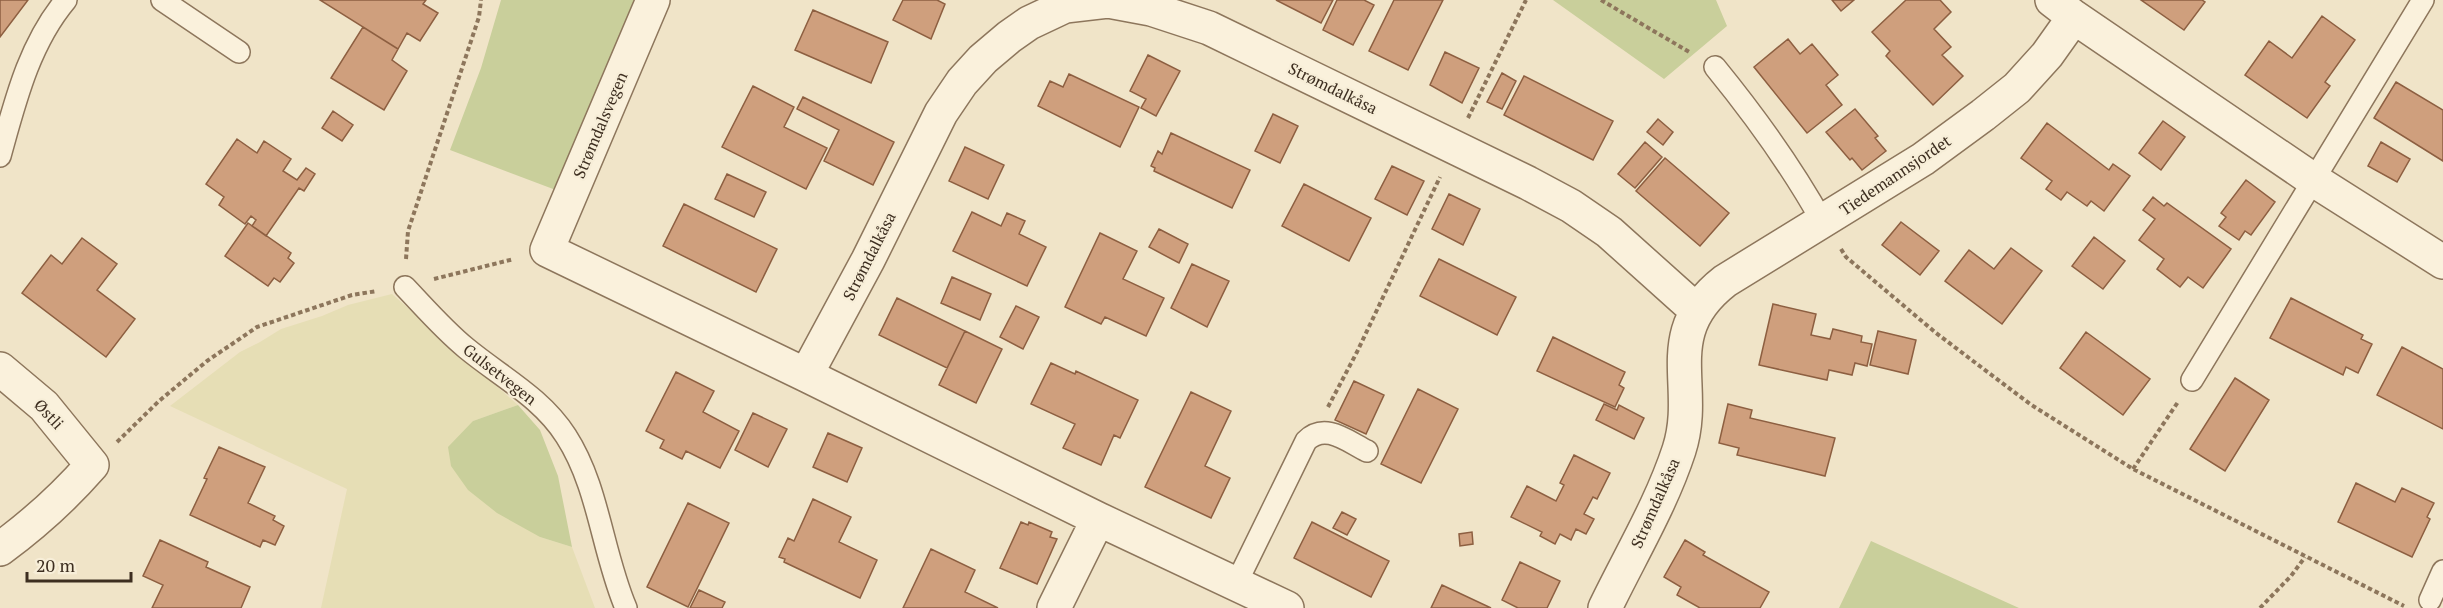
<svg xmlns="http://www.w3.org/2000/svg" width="2443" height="608" viewBox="0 0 2443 608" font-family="'PT Serif',serif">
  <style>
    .farmland { fill: #e6deb5 }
    .green { fill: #c9cf9b }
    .building { fill: #cf9f7d; stroke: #8d5f41; stroke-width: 1.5 }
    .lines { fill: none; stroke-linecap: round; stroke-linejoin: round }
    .lane-casing { stroke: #8d765c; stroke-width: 24 }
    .street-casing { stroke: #8d765c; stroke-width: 36 }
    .path { stroke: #8d765c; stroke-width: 4; stroke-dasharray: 4.5 3; stroke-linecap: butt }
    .lane { stroke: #faf1dc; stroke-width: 21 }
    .street { stroke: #faf1dc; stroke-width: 33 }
    .labels { text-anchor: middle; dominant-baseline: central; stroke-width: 4.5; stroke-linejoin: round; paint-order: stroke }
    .street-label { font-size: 16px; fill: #3d2e20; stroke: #f7eed8 }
  </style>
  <rect width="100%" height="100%" fill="#f0e4c8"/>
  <!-- farmland -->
  <path class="farmland" d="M392,294L518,405L473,421L540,537L572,547L595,608H321L347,489L170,406L240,352L260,342L281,329L322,316L348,305Z"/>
  <!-- green -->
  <path class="green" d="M501,0H651L569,195L450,150L481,68Z
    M1553,0H1716L1727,26L1664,79Z
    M518,405L540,430L558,476L572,547L540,537L497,513L468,490L451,466L448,447L473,421Z
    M1871,541L2019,608H1839Z"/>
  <!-- building -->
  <path class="building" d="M0,0H28L0,37Z
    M320,0H426L423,4L438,13L420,41L407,33L398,49Z
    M903,0H937L945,4L931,39L893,20Z
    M1276,0H1333L1321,23Z
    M1337,0H1364L1374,5L1353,45L1323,30Z
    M1394,0H1443L1408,70L1369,51Z
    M1832,0H1854L1841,11Z
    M1906,0H1940L1951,12L1934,29L1951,47L1942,55L1963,76L1933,105L1886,56L1890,51L1872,32Z
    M2141,0H2202L2205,2L2184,30Z
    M813,10L888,42L871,83L795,50Z
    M2322,16L2355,40L2325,82L2330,86L2307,118L2245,75L2269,41L2292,58Z
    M363,27L398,49L392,60L407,71L384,110L331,78Z
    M1788,39L1800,54L1812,44L1838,75L1826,85L1842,105L1807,133L1754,67Z
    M1445,52L1479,68L1462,103L1430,85Z
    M1148,55L1180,71L1156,116L1141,108L1146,99L1130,91Z
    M1502,73L1516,81L1502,109L1487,102Z
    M1069,74L1139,107L1120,147L1038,106L1050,81L1063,87Z
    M1524,76L1613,121L1593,160L1504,115Z
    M2396,82L2443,110V161L2374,118Z
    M753,86L794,107L784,127L827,148L806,189L722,147Z
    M803,97L894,142L873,185L824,161L839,130L797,109Z
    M1855,109L1878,136L1875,138L1886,151L1862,170L1852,158L1850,160L1826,132Z
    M333,111L353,125L342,141L322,128Z
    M1273,114L1298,126L1280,163L1255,151Z
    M1658,119L1673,132L1663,145L1647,132Z
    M2163,121L2185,137L2161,170L2139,153Z
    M2047,123L2109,170L2113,164L2130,176L2104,211L2091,201L2087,206L2067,192L2061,200L2046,189L2052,181L2021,158Z
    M1171,133L1250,170L1232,208L1154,171L1155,168L1151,166L1158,151L1162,154Z
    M237,139L257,153L264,141L291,159L283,171L297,180L306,168L315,174L304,191L299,188L266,236L252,226L256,220L251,216L245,224L219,205L224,197L206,184Z
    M1645,142L1662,157L1635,188L1618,174Z
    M2381,142L2410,159L2397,182L2368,166Z
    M965,147L1004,165L988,199L949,181Z
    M1665,158L1729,213L1700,246L1636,191Z
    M1392,166L1424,181L1407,215L1375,199Z
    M727,174L766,192L754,217L715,199Z
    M2246,180L2275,202L2251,235L2245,231L2239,240L2219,226L2226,217L2221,213Z
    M1304,184L1371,218L1349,261L1282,226Z
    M1449,194L1480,209L1463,245L1432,229Z
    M2153,197L2164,206L2167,203L2231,249L2203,288L2188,277L2180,287L2157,269L2164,259L2139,240L2155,219L2143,210Z
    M684,204L777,249L756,292L663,246Z
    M972,212L1001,226L1007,213L1025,221L1019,234L1046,247L1027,286L953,251Z
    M1901,222L1939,251L1920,275L1882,245Z
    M248,223L291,253L288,258L294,263L280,282L274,278L268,286L225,256Z
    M1159,229L1188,244L1179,263L1149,247Z
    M1100,233L1137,251L1123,279L1164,298L1146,336L1105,317L1101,324L1065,307Z
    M2094,237L2125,261L2103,289L2072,266Z
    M82,238L117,264L97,290L135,319L106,357L22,293L51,255L62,264Z
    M2011,248L2042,271L2002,324L1945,281L1969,250L1994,269Z
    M1439,259L1516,297L1497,335L1420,296Z
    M1192,264L1229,281L1207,327L1171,308Z
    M952,277L991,294L980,320L941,303Z
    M897,298L965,331L947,368L879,335Z
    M2291,298L2363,335L2361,339L2372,344L2358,373L2346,367L2343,375L2270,338Z
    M1773,304L1816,314L1811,335L1830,339L1833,329L1862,336L1861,342L1872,344L1867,366L1855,363L1852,375L1829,370L1827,380L1759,365Z
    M1016,306L1039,317L1023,349L1000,337Z
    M965,331L1002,349L976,403L939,385Z
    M1878,331L1916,340L1908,374L1870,365Z
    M2086,332L2150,379L2123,415L2060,368Z
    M1553,337L1625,372L1619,385L1624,388L1615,407L1537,371Z
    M2402,347L2443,369V429L2377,395Z
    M1051,363L1075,374L1076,371L1138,400L1120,438L1114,435L1101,465L1063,448L1075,424L1031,404Z
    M676,372L714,391L703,412L739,431L720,468L686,451L682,459L660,448L664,440L646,431Z
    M2235,378L2269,400L2225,471L2190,449Z
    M1354,381L1384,395L1366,434L1335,420Z
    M1418,389L1458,409L1421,483L1381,464Z
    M1191,392L1231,411L1205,466L1230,478L1211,518L1145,487Z
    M1604,404L1617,410L1619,405L1644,418L1634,439L1596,420Z
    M1728,404L1752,410L1750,418L1835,438L1825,476L1737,455L1739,448L1719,443Z
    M753,413L787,429L768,467L735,450Z
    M828,433L862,448L847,482L813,467Z
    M219,447L265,467L248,503L275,516L273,520L284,526L275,545L263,540L260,547L190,515L207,479L204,478Z
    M1574,455L1610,473L1597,499L1593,497L1584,514L1594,519L1586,534L1576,529L1571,540L1560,534L1555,544L1540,536L1542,532L1511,517L1527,486L1556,501L1564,485L1560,483Z
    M2356,483L2395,502L2402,488L2434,503L2427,517L2430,519L2412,557L2338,522Z
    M813,499L851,517L839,542L877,560L860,598L784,562L785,559L779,557L788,538L794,541Z
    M688,503L729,523L688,607L647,587Z
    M1342,512L1356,519L1347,535L1333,528Z
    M1021,522L1028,525L1029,522L1052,532L1050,537L1057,539L1037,584L1000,568Z
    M1312,522L1389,561L1371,597L1294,558Z
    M1472,532L1473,544L1460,546L1459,534Z
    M160,540L208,562L206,567L250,587L241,608H152L163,585L143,576Z
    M1685,540L1705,552L1703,555L1769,592L1760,608H1700L1677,595L1681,587L1664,577Z
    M931,549L975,570L965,592L998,608H903Z
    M1520,562L1560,581L1547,608H1518L1502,600Z
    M1442,585L1491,608H1431Z
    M699,590L725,602L722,608H690Z"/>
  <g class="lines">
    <defs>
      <path id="lane" d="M162,0L239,52
        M1715,67C1755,116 1792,167 1823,223
        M0,156C15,102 29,44 66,0
        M405,287C425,308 444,330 466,348C501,377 541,397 566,436C599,487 602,552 626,608
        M2192,380L2423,0
        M1236,584L1306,441C1325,422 1347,441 1367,451
        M2430,600L2443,571"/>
      <path id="street" d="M653,0L547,250L806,375L1098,519L1287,608
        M2052,0L2074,17L2312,179L2443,262
        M0,369L44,406L92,465C64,497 34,524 0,549
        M806,375L868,260L941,113L962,82L983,59L1009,37L1029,23L1065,6L1108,1L1151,9L1209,28L1528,183L1571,206L1609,232L1696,310
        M1054,608L1098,519
        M1605,608C1630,556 1661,505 1679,450C1700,385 1657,334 1725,281L1923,159L1983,115L2017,88L2047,55L2074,17"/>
    </defs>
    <!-- lane casing -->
    <use href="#lane" class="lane-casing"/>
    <!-- street casing -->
    <use href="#street" class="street-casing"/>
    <!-- path -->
    <path class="path" d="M1601,0L1691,53
      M1468,118L1526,0
      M1841,249L1846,257L1936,333L2030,404L2133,469L2404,606
      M406,259L408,231L479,17L481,0
      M434,279L514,259
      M1328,407L1357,352L1440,177
      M117,442L159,401L207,361L257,327L352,295L377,291
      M2133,469L2178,402
      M2260,608L2291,576L2305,557"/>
    <!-- lane -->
    <use href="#lane" class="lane"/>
    <!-- street -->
    <use href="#street" class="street"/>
  </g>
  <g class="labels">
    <!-- street labels -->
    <g class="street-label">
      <text transform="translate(1333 88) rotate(26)">Strømdalkåsa</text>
      <text transform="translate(600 125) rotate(-67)">Strømdalsvegen</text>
      <text transform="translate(1895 175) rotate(-34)">Tiedemannsjordet</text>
      <text transform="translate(869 256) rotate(-63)">Strømdalkåsa</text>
      <text transform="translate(500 374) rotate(38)">Gulsetvegen</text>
      <text transform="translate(49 414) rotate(47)">Østli</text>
      <text transform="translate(1655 503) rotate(-66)">Strømdalkåsa</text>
    </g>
  </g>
  <!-- scale -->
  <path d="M27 572v9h104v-9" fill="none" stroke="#3d2e20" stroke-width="3"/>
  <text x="36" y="572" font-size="18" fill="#3d2e20" stroke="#f7eed8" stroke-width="4.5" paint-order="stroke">20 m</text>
</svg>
